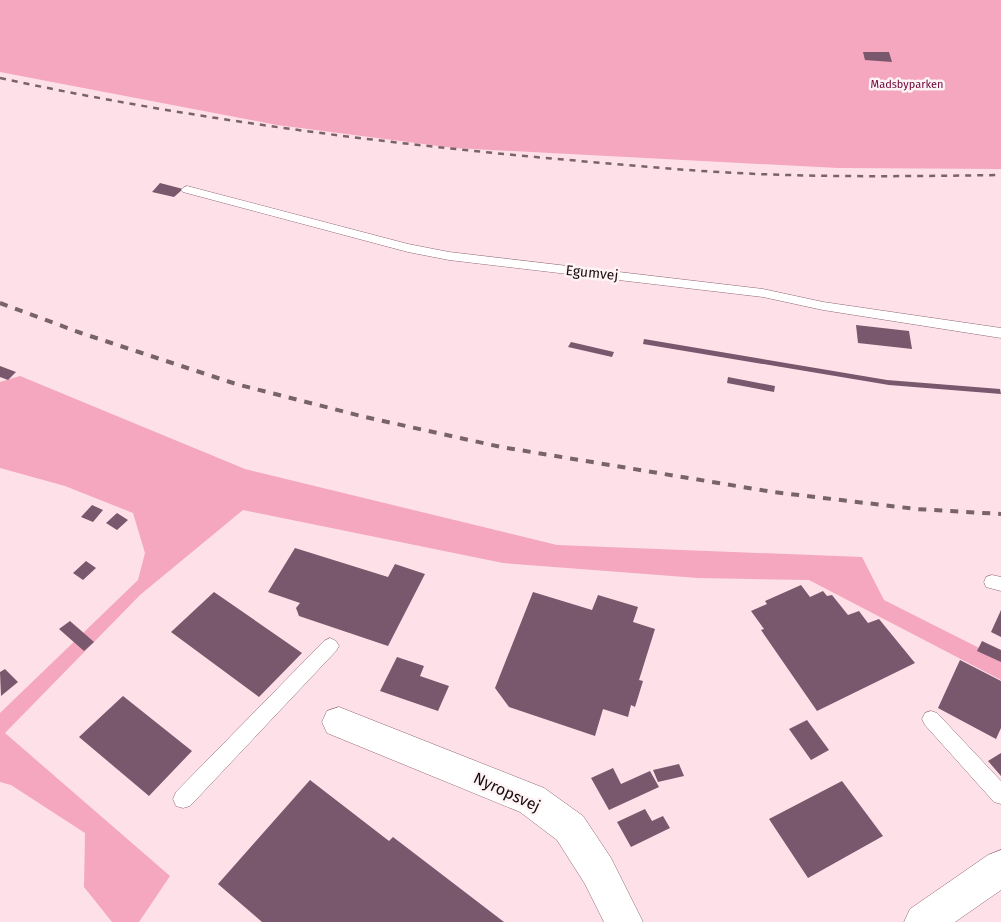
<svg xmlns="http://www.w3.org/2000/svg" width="1001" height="922" viewBox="0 0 1001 922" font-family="'Fira Sans',sans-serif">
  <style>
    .green { fill: #f4a7be }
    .building { fill: #79576d }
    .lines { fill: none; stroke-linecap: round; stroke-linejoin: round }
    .service-casing { stroke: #906773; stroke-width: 1 }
    .minor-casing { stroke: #906773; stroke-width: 1 }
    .service { fill: #fff; fill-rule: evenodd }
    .minor { fill: #fff; fill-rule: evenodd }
    .rail-far1 { stroke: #786369; stroke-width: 2.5; stroke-dasharray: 6 6; stroke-linecap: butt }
    .rail { stroke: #786369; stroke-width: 4; stroke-dasharray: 8 8; stroke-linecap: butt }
    .labels { text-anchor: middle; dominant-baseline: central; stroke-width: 5; stroke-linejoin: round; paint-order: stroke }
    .far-park-label { font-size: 11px; fill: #6d0036; stroke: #fef4f6 }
    .street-label { font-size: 14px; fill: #1b0c10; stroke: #fef4f6 }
    .near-street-label { font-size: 16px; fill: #1b0c10; stroke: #fef4f6 }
  </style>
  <rect width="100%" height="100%" fill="#fee1e8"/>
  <!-- green -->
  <path class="green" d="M0,0H1001V169L838,168L454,148L277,125L0,72Z
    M20,376L245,469L557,545L862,557L884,600L1001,659V680L809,580L698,578L503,563L243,510L140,595L5,733L170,876L139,922H112L84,887L85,833L11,785L0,782V713L138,580L145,553L133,513L65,486L0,468V382Z"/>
  <!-- building -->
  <path class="building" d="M863,52H889L892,62L865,60Z
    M160,183L183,189L174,197L152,192Z
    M856,325L909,331L912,349L858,343Z
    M644,339L887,380L1000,389L1001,394L889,385L643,344Z
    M571,342L614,352L612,357L568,347Z
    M0,366L16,372L8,380L0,377Z
    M728,377L775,386L774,392L727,383Z
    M92,505L103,510L93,522L81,517Z
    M117,513L128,520L117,530L106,523Z
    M295,548L388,577L395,564L425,574L388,646L299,616L296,608L300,603L268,592Z
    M86,561L96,568L83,580L73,573Z
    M801,585L810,597L823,591L827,596L832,595L848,615L859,611L868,623L879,619L915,663L817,711L761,630L764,629L751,611L767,604L765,601Z
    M214,592L302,653L259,697L171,632Z
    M533,592L592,610L598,595L638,607L633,622L655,629L639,680L643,681L635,707L631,705L628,717L603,709L595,736L509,707L495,688Z
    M1001,610V637L991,632Z
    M70,621L94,642L84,651L59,629Z
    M982,641L1001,650V662L977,651Z
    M397,657L424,666L420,676L449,686L438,711L380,691Z
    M960,660L1001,681V728L996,739L938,708Z
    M5,669L18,682L1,696L0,672Z
    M123,696L192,751L149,796L79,737Z
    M807,720L829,750L811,760L789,729Z
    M1001,753V776L988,761Z
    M679,764L684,776L658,782L653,770Z
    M613,768L621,784L650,771L659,787L609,810L591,778Z
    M310,780L389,841L393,837L504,922H262L218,884Z
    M842,781L883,836L808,878L769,819Z
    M645,809L652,821L663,816L670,828L631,847L617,822Z"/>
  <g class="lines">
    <defs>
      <path id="service" d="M187,186L408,244L449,252L763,289L823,302L1001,328V338L823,310L763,297L449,260L408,252L183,192L181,190L183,188Z
        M992,575L1001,577V591L986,587L984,582L986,577Z
        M330,638L336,641L339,646L336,651L190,806L183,808L176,806L173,799L176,792L324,641Z
        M931,711L937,713L1001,781V804L994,802L925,725L922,719L925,713Z"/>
      <path id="minor" d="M339,707L544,788L583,816L611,858L643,922H604L585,884L557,840L520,812L327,733L322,722L327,711Z
        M1001,850V890L955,922H904L910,909L988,855Z"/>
    </defs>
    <!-- service casing -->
    <use href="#service" class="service-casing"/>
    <!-- minor casing -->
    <use href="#minor" class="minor-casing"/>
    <!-- service -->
    <use href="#service" class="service"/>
    <!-- minor -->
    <use href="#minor" class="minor"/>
    <!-- rail-far1 -->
    <path class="rail-far1" d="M0,78C180,117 362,141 546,158C626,165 707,173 788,175C859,177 930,176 1001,175"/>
    <!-- rail -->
    <path class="rail" d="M0,303L81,333L236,384L365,417L501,447L773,492L916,509L1001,514"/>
  </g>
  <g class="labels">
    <!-- far-park labels -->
    <g class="far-park-label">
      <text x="907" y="84">Madsbyparken</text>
    </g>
    <!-- street labels -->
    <g class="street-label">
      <text transform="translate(592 273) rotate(6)">Egumvej</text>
    </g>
    <!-- near-street labels -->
    <g class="near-street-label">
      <text transform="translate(507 792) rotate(25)">Nyropsvej</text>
    </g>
  </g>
</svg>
